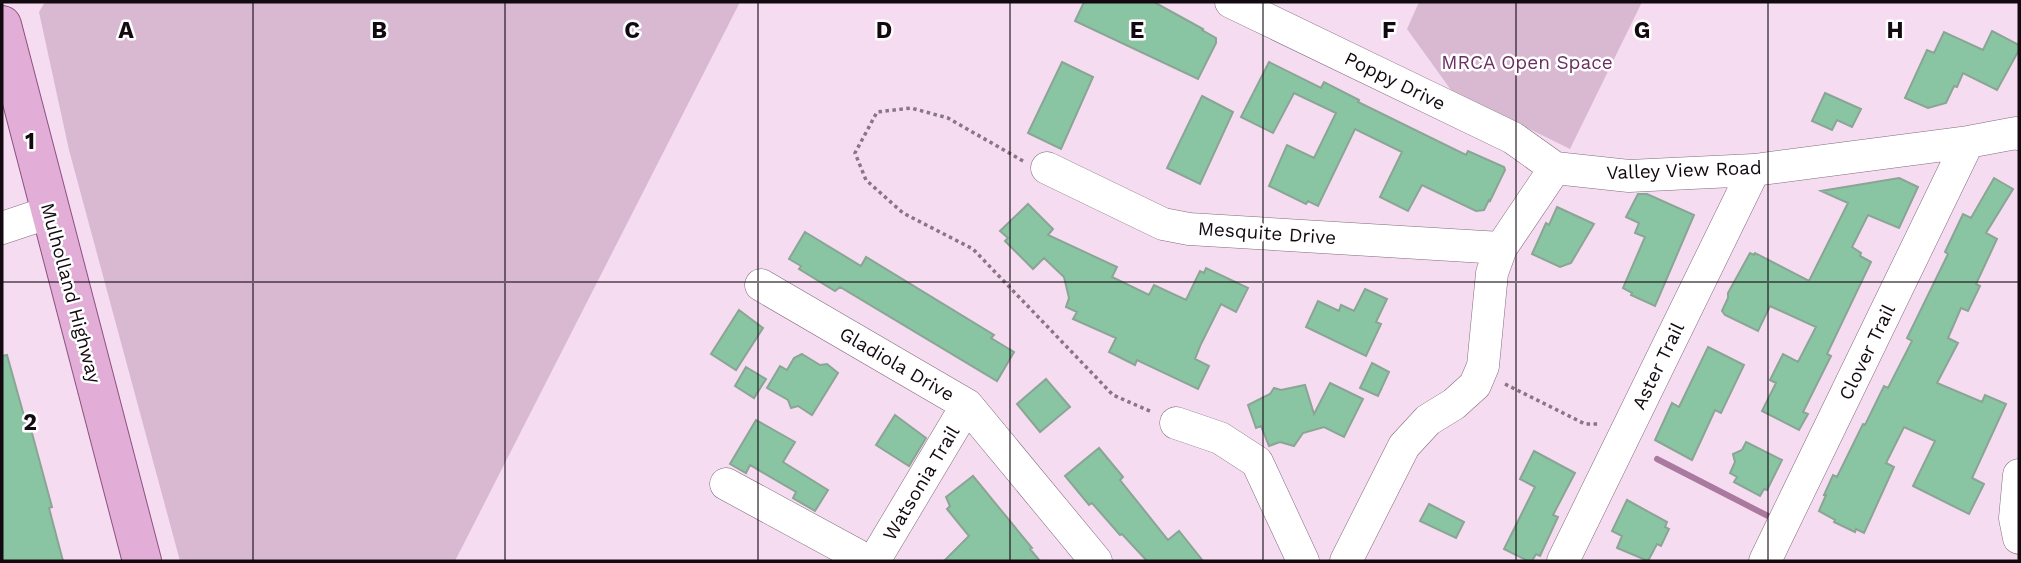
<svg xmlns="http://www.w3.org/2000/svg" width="2021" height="563" viewBox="0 0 2021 563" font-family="'Work Sans',sans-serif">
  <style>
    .green { fill: #d9b9d2 }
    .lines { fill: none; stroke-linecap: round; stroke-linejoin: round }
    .stream { stroke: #a9799f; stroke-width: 6 }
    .building { fill: #89c5a3; stroke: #8aa595; stroke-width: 2 }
    .minor-casing { stroke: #816b7c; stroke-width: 33 }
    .major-casing { stroke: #8d5181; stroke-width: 40 }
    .path { stroke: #887684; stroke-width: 3.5; stroke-dasharray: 3.5 3.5; stroke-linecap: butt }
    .minor { stroke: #fff; stroke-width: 32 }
    .major { stroke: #e2add7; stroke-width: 38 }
    .grid { fill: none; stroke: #130a11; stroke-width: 2; stroke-opacity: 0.55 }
    .labels { text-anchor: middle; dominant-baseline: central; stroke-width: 5; stroke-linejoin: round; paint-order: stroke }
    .park-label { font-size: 19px; fill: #6b2f61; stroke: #fff }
    .street-label { font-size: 19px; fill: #130a11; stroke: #fff }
    .grid-label { font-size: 23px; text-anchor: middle; font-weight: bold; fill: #130a11; stroke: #fff; stroke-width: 5; stroke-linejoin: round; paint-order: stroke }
  </style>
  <rect width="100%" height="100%" fill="#f6dcf0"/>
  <!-- green -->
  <path class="green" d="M45,2H740L455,561H180L69,150L39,12Z
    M1419,2H1642L1570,149L1451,90L1407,29Z"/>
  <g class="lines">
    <!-- stream -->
    <path class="stream" d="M1657,459L1768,516"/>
  </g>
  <!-- building -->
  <path class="building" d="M1084,2H1154L1203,29L1202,30L1216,38V43L1198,79L1075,21Z
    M1992,31L2019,45V50L1997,90L1963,73L1957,87L1954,86L1946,103L1928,108L1905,98L1927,50L1934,53L1944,32L1983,50Z
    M1062,62L1093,77L1061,149L1028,133Z
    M1269,62L1321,88L1324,82L1359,100L1358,102L1466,155L1468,151L1504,167L1505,170L1490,201L1489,200L1484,210L1476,211L1422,185L1408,211L1380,197L1402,152L1355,129L1318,206L1308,201L1306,204L1269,186L1287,145L1314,158L1336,113L1294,93L1273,133L1241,117Z
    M1825,93L1861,109L1852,127L1837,120L1832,130L1812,121Z
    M1202,96L1233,112L1200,184L1167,168Z
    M1899,178L1918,187L1899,228L1868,215L1852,247L1861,253L1860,256L1871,262L1827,354L1831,356L1803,412L1808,414L1799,430L1762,411L1776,383L1770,380L1783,354L1798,362L1816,327L1770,306L1758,331L1725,315L1722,311L1728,298V293L1750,253L1754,255L1755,253L1809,281L1848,203L1821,191Z
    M1994,178L2013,189L1986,233L1997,239L1976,284L1980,286L1968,311L1961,308L1948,338L1958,343L1937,383L1982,402L1985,395L2006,404L1972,478L1984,484L1969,514L1913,486L1935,441L1904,427L1886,463L1894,467L1864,533L1856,529L1855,532L1834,522L1835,520L1819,511L1826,495H1824L1833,475L1837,477L1863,424L1865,425L1884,386L1888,388L1912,341L1907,338L1948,254L1945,252L1963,214L1971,218Z
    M1638,194H1647L1694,215L1655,306L1631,295L1632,293L1623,288L1645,237L1635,233L1639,223L1626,217Z
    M1028,204L1053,229L1048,235L1117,267L1112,277L1149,295L1154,285L1186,300L1200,271L1204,273L1206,268L1248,288L1236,312L1221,304L1201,344L1195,359L1209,366L1198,389L1137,360L1135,365L1109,352L1116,338L1073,319L1077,312L1066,307L1069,298L1064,277L1044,258L1033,269L1005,241L1008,238L1000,231Z
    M1557,207L1594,224L1571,263L1560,267L1532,254L1546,223L1549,225Z
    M805,232L861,266L866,257L994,335L991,338L1014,352L997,381L840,287L835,291L799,269L801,266L789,259Z
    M1365,289L1387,299L1376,322L1381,324L1366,356L1306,327L1318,301L1339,311L1341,305L1354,311Z
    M739,310L763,328L736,370L711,354Z
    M1708,347L1744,365L1721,413L1715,410L1692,460L1655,440L1672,403L1679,407Z
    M802,354L820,365L827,364L838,373L812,415L798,406L791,408L788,400L767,388L780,366L787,370L794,358Z
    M7,355L26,423L29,422L52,507L49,508L63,561H2V356Z
    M1372,363L1389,372L1378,396L1360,388Z
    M746,367L766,379L754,398L735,386Z
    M1046,379L1070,407L1040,432L1017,404Z
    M1330,383L1363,399L1344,437L1324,427L1303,433L1294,446L1280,442L1269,446L1261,426L1256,428L1248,405L1270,394L1274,388L1281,390L1305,385L1314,414Z
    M895,415L926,438L909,466L876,445Z
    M756,420L795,442L783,462L828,490L815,511L793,498L796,492L750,465L746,473L730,464Z
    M1746,442L1782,460L1767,490L1764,489L1760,496L1734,482L1737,477L1730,473L1735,462L1733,454L1742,450Z
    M1099,448L1123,477L1120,480L1168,540L1179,531L1203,561H1147L1122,534L1120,535L1092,503L1089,505L1065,476Z
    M1534,451L1575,473L1553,515L1558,517L1540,556L1536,554L1532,561H1528L1504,549L1535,487L1520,479Z
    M973,476L1032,548L1030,549L1040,561H944L969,536L947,509L950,506L946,497Z
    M1627,500L1667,522L1665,527L1669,529L1661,546L1657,544L1648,561L1617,548L1622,536L1612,531Z
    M1429,504L1464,522L1456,538L1420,521Z"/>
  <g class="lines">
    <defs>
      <path id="minor" d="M1231,2L1513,138L1555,168
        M1047,168L1163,224L1189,229L1501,248
        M1555,168L1629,176L1754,170L1968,142L2016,133L2019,134
        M2,228L50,212
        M761,285L967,405L1096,561
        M1176,423L1220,438L1257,462L1303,561
        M2019,475L2015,518L2019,538
        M726,484L868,561
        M874,561L967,405
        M1346,561L1404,446L1428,420L1454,404L1475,385L1483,366L1492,273L1501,248L1555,168
        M1563,561L1754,170
        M1765,561L1968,142"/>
      <path id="major" d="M2,25L142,561"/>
    </defs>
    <!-- minor casing -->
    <use href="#minor" class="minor-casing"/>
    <!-- major casing -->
    <use href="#major" class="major-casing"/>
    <!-- path -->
    <path class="path" d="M1023,161L948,118L911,108L877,112L855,153L866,180L903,213L973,249L1113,395L1152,412
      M1505,384L1585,424H1600"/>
    <!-- minor -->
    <use href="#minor" class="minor"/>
    <!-- major -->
    <use href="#major" class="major"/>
  </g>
  <!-- grid -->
  <path class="grid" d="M253,2V561M505,2V561M758,2V561M1010,2V561M1263,2V561M1516,2V561M1768,2V561M2,282H2019"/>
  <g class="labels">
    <!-- park labels -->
    <g class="park-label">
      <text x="1527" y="62">MRCA Open Space</text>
    </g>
    <!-- street labels -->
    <g class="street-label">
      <text transform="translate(1395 81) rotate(26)">Poppy Drive</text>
      <text transform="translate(1684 170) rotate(-2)">Valley View Road</text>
      <text transform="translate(1267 233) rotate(4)">Mesquite Drive</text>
      <text transform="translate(71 293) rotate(75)">Mulholland Highway</text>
      <text transform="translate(1867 352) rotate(-64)">Clover Trail</text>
      <text transform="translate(897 364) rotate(30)">Gladiola Drive</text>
      <text transform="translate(1658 366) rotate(-64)">Aster Trail</text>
      <text transform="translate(921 483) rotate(-59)">Watsonia Trail</text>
    </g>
  </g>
  <g class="grid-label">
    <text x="126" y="38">A</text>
    <text x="379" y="38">B</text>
    <text x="632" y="38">C</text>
    <text x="884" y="38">D</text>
    <text x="1137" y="38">E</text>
    <text x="1389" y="38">F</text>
    <text x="1642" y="38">G</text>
    <text x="1895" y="38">H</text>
    <text x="30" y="149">1</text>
    <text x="30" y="430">2</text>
  </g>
  <!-- border -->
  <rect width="2021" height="563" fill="none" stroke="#130a11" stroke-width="7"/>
</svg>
